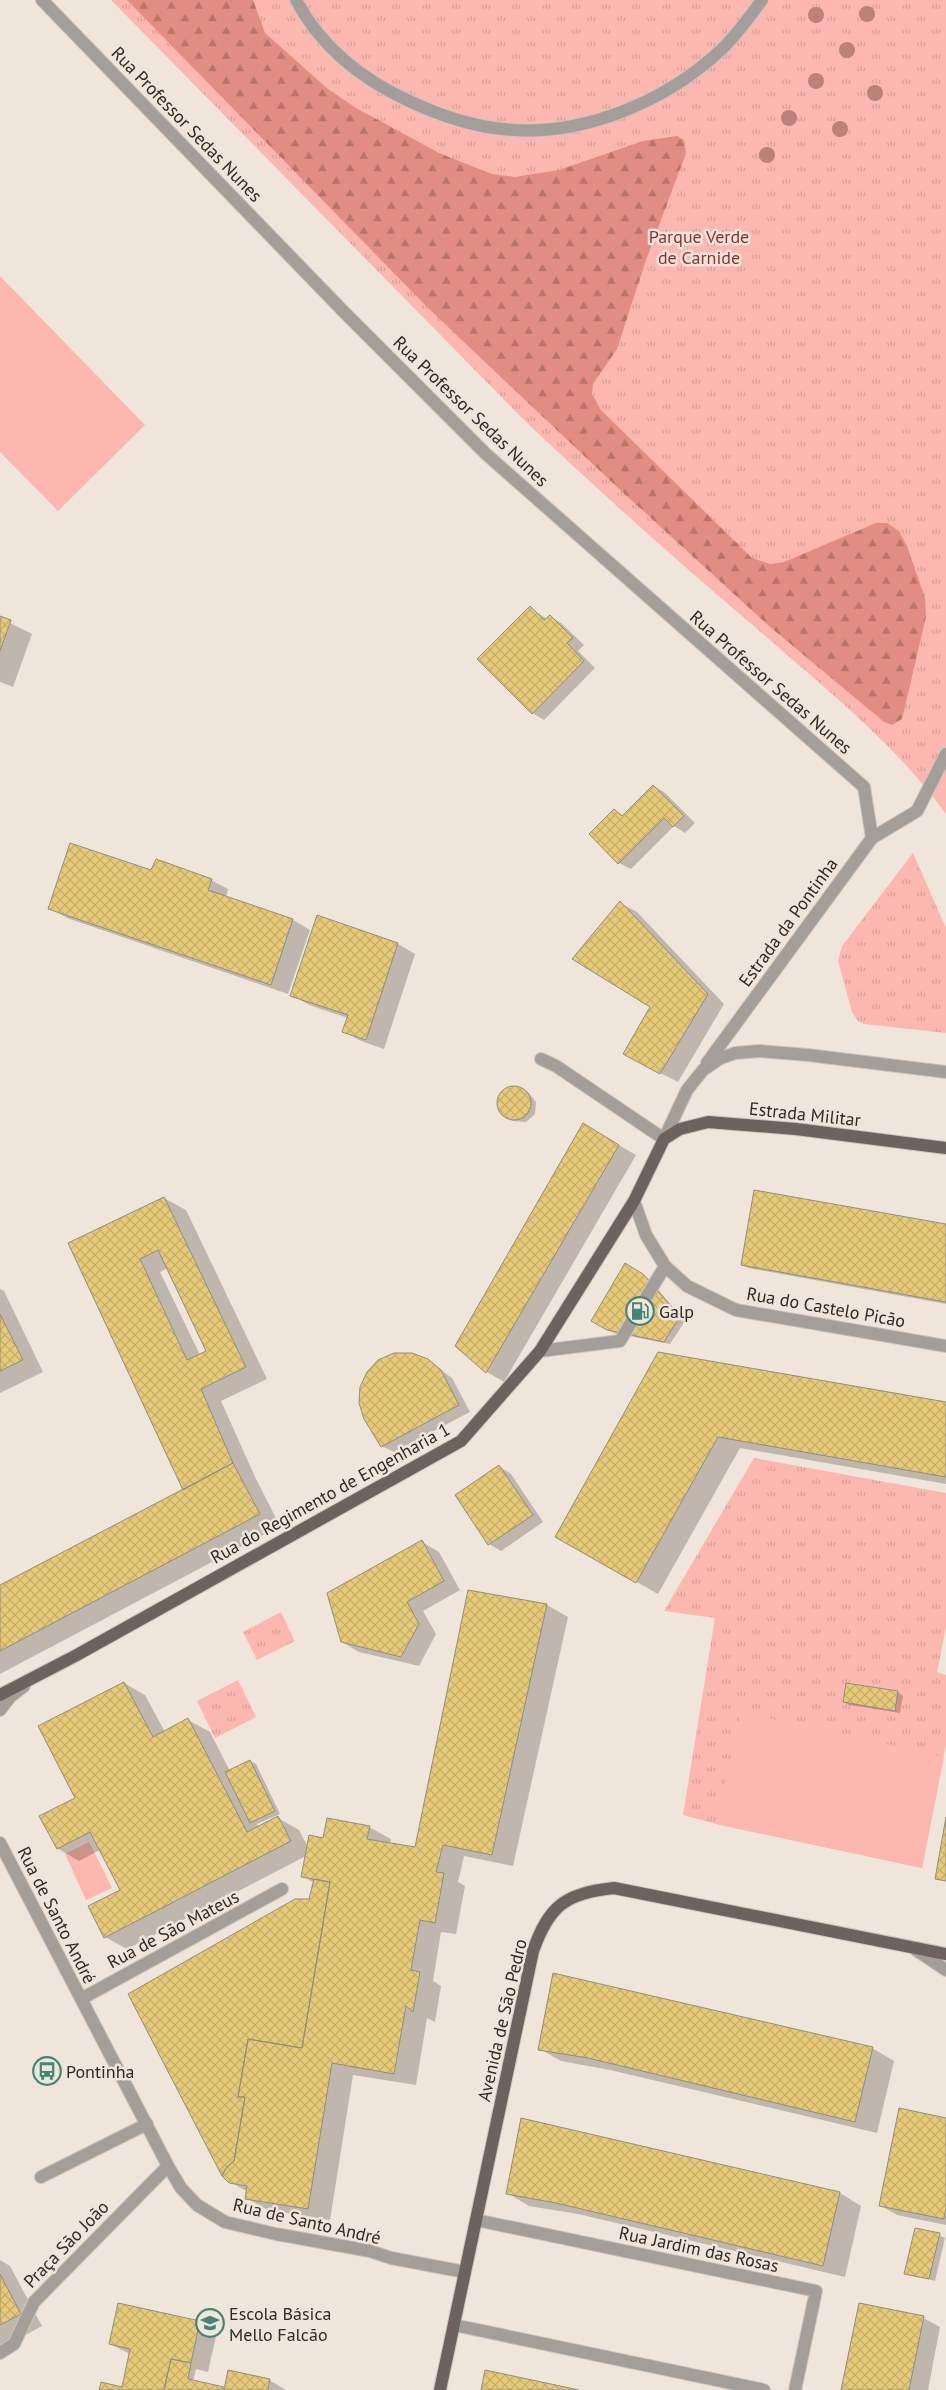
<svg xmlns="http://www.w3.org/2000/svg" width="946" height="2390" viewBox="0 0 946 2390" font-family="'PT Sans',sans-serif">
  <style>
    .grass { fill: url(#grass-tufts) }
    .forest { fill: url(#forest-firs) }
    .pitch { fill: #fcb8b0 }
    .shadow { fill: #0003; fill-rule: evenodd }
    .building { fill: url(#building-cross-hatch); stroke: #928d81; fill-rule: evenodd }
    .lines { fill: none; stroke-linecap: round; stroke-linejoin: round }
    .minor-casing { stroke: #ccc3ba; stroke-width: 14 }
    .major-casing { stroke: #ccc3ba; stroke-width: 14 }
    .minor { stroke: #a49e9b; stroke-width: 12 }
    .major { stroke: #6d625d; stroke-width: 12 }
    .tree { fill: #bc8179 }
    .labels { text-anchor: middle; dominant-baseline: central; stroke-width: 5; stroke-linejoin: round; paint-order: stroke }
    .street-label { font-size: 18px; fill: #2e2a26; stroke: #efe5da }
    .park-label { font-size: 18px; fill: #932f2a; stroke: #efe5da }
    .poi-label { font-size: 18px; fill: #2e2a26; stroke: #efe5da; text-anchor: start }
  </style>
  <defs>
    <pattern id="grass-tufts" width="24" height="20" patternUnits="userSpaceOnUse" patternTransform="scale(1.25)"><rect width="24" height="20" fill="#fcb8b0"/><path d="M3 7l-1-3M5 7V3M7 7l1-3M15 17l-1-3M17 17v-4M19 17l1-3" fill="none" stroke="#d89e97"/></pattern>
    <pattern id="forest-firs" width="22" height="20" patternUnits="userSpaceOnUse" patternTransform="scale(1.25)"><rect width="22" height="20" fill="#e28d83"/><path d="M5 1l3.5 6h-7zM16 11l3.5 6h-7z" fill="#b8736b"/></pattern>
    <pattern id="building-cross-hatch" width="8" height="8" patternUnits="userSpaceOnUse" patternTransform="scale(1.25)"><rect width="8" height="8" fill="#e6ca78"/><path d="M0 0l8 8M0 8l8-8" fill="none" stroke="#c6ae68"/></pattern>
  </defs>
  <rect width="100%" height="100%" fill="#efe5da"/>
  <!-- grass -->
  <path class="grass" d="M111,0H946V814C892,740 823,687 755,627C677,561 601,493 527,423Z
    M913,853L946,928V1033L864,1024L858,1021L852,1012L838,961L842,946Z
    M754,1458L946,1493V1627L937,1672L946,1675V1744L922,1868L716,1824L683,1815L715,1618L664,1611Z
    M281,1612L295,1641L257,1660L243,1632Z
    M238,1680L256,1717L215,1738L197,1701Z"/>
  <!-- forest -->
  <path class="forest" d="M127,0H253L265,33L328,89L356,108L439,153L492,174L515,177L559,170L643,141L677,136L684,140L686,153L645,263L617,349L593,384L592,394L601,410L752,558L770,564L784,562L876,523H887L899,531L907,546L925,598L926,617L902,719L892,725L884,722L769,626L617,487L427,307Z"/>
  <!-- pitch -->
  <path class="pitch" d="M0,276L145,425L58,511L0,452Z
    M741,1712L944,1757L922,1868L716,1824Z
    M89,1842L112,1888L86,1900L65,1854Z"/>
  <!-- shadow -->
  <path class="shadow" d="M530,608L547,619L550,616L561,623L584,645L578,651L595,668L544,720L532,713Z
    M0,618L32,634L13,687L0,682Z
    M654,786L665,793L695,823L685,833L674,826L631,869L619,863L614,810L624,816Z
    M152,872L211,880L228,889L226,897L293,920L310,930L288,994L67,918L50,908Z
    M620,903L637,912L724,1004L678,1082L641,1063L652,1006Z
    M398,944L415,954L384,1049L361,1041L344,1032L348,1018L309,1005L292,995Z
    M509,1087L522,1088L528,1092L536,1102L535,1114L526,1122L513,1121L499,1108L500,1095Z
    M584,1125L636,1155L504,1382L487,1372L456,1346Z
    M164,1198L186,1210L267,1379L221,1401L255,1477L280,1526L0,1674V1586L184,1490L69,1244ZM168,1268L207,1352L200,1355L160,1272Z
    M946,1226V1304L748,1268L742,1265Z
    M625,1265L649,1279L685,1321L670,1344L614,1333L593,1320Z
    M0,1289L4,1291L43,1372L0,1393Z
    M659,1353L946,1404V1484L740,1448L658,1594L556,1536Z
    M427,1360L452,1378L470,1412L394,1452L382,1446Z
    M500,1467L511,1474L543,1522L501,1551L489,1544Z
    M422,1542L439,1552L460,1590L423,1611L436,1634L419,1666L359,1652L342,1642Z
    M547,1605L568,1617L513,1866L464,1856L458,1882L465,1886L456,1934L441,1932L433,1981L441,1986L435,2022L427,2018L416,2085L353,2075L330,2220L268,2210L246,2198L248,2192L230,2182L314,1883L303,1876L306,1856L127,1949L105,1937L121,1891L100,1850L79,1861L57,1848L124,1683L145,1695L165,1732L188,1720L210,1732L230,1771L250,1761L256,1764L280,1814L257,1824L259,1828L278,1818L299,1830L308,1847L324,1839L369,1827L391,1839L390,1844L416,1848Z
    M898,1692L903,1696L900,1713L849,1705L844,1702Z
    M872,2048L894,2061L877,2133L610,2070L561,2061L540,2049Z
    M946,2119V2225L897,2215L880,2205Z
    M507,2193H840L861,2206L845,2277L578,2214L529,2206Z
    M939,2235L945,2238L935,2281L906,2273Z
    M0,2260L10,2266L42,2326L0,2349Z
    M119,2304L200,2323L217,2332L208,2372L196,2369L193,2381L225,2389L269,2380L286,2390H101L123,2388L130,2354L110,2344Z
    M923,2318L940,2327L928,2390H843Z"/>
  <!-- building -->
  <path class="building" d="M530,606L544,620L550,615L573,638L567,643L584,661L532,714L477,659Z
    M0,616L11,620L0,651Z
    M653,785L684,816L673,827L664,818L618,864L589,834L614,809L622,816Z
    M70,843L151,870L156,859L212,879L208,890L293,919L271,985L48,909Z
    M620,901L708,994L660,1074L623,1054L650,1007L572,959Z
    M317,915L398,943L366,1040L342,1032L348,1015L290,996Z
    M497 1103a17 17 0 1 1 34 0a17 17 0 1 1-34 0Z
    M583,1123L619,1145L486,1373L455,1346Z
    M754,1190L946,1224V1302L741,1265Z
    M164,1197L246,1367L201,1389L233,1463L183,1490L68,1243ZM158,1250L206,1351L187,1360L140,1259Z
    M625,1263L643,1274L680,1317L664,1342L607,1330L591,1321Z
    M0,1314L23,1360L0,1371Z
    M658,1352L946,1402V1477L718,1437L636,1583L555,1537Z
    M394,1353H412L428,1359L441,1370L459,1405L381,1447L364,1419L359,1403L360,1387L367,1372L378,1360Z
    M233,1463L260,1514L0,1651V1585Z
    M499,1465L533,1515L488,1545L455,1495Z
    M422,1540L444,1581L407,1602L419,1624L401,1657L341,1642L327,1593Z
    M468,1590L547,1604L492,1855L443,1845L436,1872L444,1873L435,1923L420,1920L411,1970L420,1972L413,2012L406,2006L394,2074L332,2063L308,2209L245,2199L247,2186L229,2183L222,2176L226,2168L234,2161L245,2097H238L248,2039L302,2048L330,1882L301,1877L309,1835L323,1838L327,1818L370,1826L367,1839L415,1847Z
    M124,1682L153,1737L188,1718L247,1832L278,1816L291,1841L104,1938L88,1906L120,1890L90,1832L57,1849L39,1816L75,1798L38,1726Z
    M846,1683L898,1691L895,1711L843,1702Z
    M250,1760L275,1811L250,1823L225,1772Z
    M946,1817V1881L935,1879Z
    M314,1879L330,1882L302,2048L248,2039L238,2097H245L234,2161L226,2168L222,2176L128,1994L295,1899H309Z
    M553,1973L873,2047L855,2122L588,2058L538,2050Z
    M899,2108L946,2118V2208L944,2219L879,2206Z
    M521,2118L840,2192L823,2266L556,2203L506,2194Z
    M915,2228L940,2233L929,2279L904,2274Z
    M0,2274L21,2314L0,2325Z
    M118,2303L200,2321L191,2363L171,2359L164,2390H99L101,2382L122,2387L130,2349L109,2344Z
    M859,2303L924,2316L909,2390H841Z
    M171,2359L191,2363L188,2379L224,2387V2390H164Z
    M228,2370L270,2379L268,2390H224Z
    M485,2370L579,2390H481Z"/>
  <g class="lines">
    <defs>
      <path id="minor" d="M42,0L343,311L486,454L864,787L872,838
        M296,0C321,47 361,79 409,101C439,115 471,126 503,129C582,138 668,101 724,47C738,33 750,16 762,0
        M541,1059L556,1066L664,1139L687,1090L703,1070L719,1059L735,1053L760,1051L808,1055L946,1072
        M707,1063L872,838L917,811L946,754
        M634,1201L646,1235L665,1266L687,1286L736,1310L946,1346
        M540,1351L620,1341L665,1266
        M0,1710L10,1697L24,1686
        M0,1843L168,2166L181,2188L197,2205L225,2222L276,2234L370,2251L391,2258L465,2272
        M916,1950L946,1970
        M81,1999L282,1889
        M41,2177L147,2124
        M476,2220L816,2291L795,2390
        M454,2325L764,2390
        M0,2353L14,2344L34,2302L168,2166"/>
      <path id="major" d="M0,1695L75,1656L461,1441L540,1351L634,1201L664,1139L680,1129L708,1122L796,1129L946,1148
        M440,2390L533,1951C549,1906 565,1893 614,1888L946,1954"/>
    </defs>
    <!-- minor casing -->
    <use href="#minor" class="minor-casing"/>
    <!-- major casing -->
    <use href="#major" class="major-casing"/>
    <!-- minor -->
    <use href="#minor" class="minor"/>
    <!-- major -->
    <use href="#major" class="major"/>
  </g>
  <!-- trees -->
  <g class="tree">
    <circle cx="867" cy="14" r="8"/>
    <circle cx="816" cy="15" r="8"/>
    <circle cx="847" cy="50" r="8"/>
    <circle cx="816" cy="81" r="8"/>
    <circle cx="875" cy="93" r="8"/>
    <circle cx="789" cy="118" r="8"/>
    <circle cx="840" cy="129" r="8"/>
    <circle cx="767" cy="155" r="8"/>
  </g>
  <!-- icons -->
  <defs>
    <symbol id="fuel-ring" viewBox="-11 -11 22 22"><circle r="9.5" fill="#efe5da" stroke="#438576" stroke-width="1.5"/><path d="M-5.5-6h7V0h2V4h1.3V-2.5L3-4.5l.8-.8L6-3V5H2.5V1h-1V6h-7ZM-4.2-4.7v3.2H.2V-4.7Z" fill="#438576"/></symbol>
    <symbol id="bus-ring" viewBox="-11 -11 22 22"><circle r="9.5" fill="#efe5da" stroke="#438576" stroke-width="1.5"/><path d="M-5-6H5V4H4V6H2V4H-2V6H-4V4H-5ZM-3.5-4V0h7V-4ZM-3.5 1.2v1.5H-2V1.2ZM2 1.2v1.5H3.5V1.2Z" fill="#438576"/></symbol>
    <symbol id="school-ring" viewBox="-11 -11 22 22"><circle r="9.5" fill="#efe5da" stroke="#438576" stroke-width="1.5"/><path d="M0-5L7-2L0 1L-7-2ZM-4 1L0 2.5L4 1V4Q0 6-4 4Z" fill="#438576"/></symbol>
  </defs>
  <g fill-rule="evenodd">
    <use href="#fuel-ring" x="624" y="1295" width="32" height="32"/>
    <use href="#bus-ring" x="31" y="2055" width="32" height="32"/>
    <use href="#school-ring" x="194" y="2307" width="32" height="32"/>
  </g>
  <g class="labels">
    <!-- street labels -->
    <g class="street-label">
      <text transform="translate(187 124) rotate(46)">Rua Professor Sedas Nunes</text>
      <text transform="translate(471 411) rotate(44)">Rua Professor Sedas Nunes</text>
      <text transform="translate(771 682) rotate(41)">Rua Professor Sedas Nunes</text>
      <text transform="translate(788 922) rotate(-54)">Estrada da Pontinha</text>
      <text transform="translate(805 1114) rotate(6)">Estrada Militar</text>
      <text transform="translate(826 1307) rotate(10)">Rua do Castelo Picão</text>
      <text transform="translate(330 1493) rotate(-29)">Rua do Regimento de Engenharia 1</text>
      <text transform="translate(57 1915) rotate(63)">Rua de Santo André</text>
      <text transform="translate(173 1929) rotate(-28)">Rua de São Mateus</text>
      <text transform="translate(502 2020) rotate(-77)">Avenida de São Pedro</text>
      <text transform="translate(307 2221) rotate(13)">Rua de Santo André</text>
      <text transform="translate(66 2244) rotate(-46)">Praça São João</text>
      <text transform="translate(699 2249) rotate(12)">Rua Jardim das Rosas</text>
    </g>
    <!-- park labels -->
    <g class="park-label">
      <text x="699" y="236">Parque Verde<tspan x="699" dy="21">de Carnide</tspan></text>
    </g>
    <!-- poi labels -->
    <g class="poi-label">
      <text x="659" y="1311">Galp</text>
      <text x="66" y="2071">Pontinha</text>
      <text x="229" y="2313">Escola Básica<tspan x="229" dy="21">Mello Falcão</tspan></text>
    </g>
  </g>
</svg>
